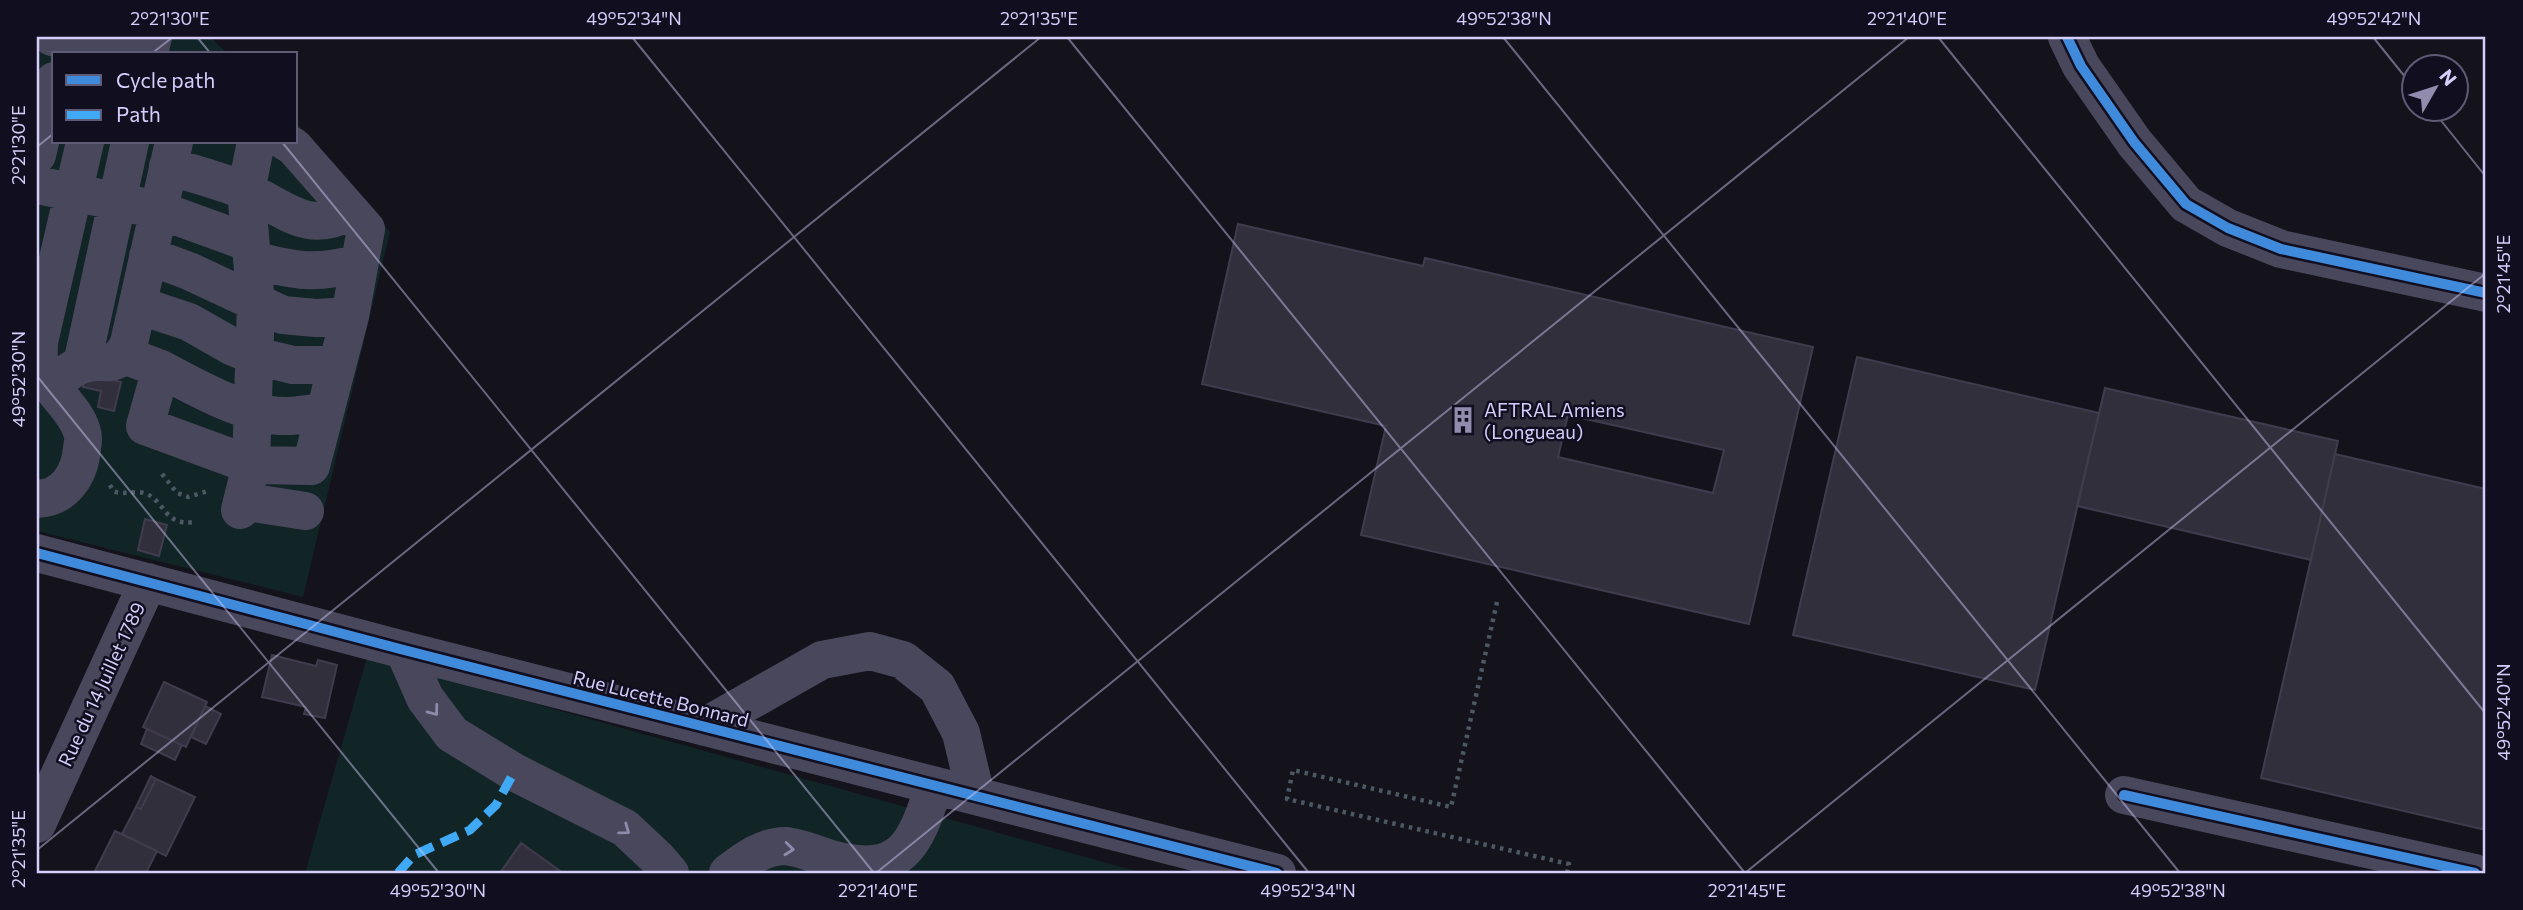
<svg xmlns="http://www.w3.org/2000/svg" width="2523" height="910" viewBox="0 0 2523 910" font-family="Commissioner,sans-serif">
  <style>
    .green { fill: #112526 }
    .building { fill: #322f3d; stroke: #403c4e; stroke-width: 2; fill-rule: evenodd }
    .lines { fill: none; stroke-linecap: round; stroke-linejoin: round }
    .path { stroke: #4c5965; stroke-width: 4.5; stroke-dasharray: 3.5 5; stroke-linecap: butt }
    .minor { stroke: #49475c; stroke-width: 38 }
    .quiet { stroke: #3fa9f5; stroke-width: 9; stroke-dasharray: 18 9; stroke-linecap: butt }
    .cycleway-casing { stroke: #110e1f; stroke-width: 15 }
    .cycleway { stroke: #408adc; stroke-width: 10 }
    .oneway { stroke: #8f8aac }
    .ticks { fill: none; stroke: #d5cefc; stroke-width: 2; stroke-opacity: 0.45 }
    .labels { text-anchor: middle; dominant-baseline: central; stroke-width: 5; stroke-linejoin: round; paint-order: stroke }
    .poi-label { font-size: 19px; fill: #d5cefc; stroke: #110e1f; text-anchor: start }
    .street-label { font-size: 19px; fill: #d5cefc; stroke: #110e1f }
    .neatline { fill: none; stroke: #d5cefc; stroke-width: 2.5 }
    .ticks-label { font-size: 18px; text-anchor: middle; fill: #d5cefc }
  </style>
  <rect width="100%" height="100%" fill="#14121b"/>
  <!-- green -->
  <path class="green" d="M37,37H210L228,54H54V142H296V122L390,232L303,597L37,531Z
    M367,657L1143,873H305Z"/>
  <!-- building -->
  <path class="building" d="M1238,224L1423,266L1425,258L1813,347L1749,624L1361,535L1386,426L1202,384ZM1568,415L1724,450L1713,493L1558,457Z
    M1857,357L2099,413L2035,690L1793,635Z
    M86,374L121,382L114,411L98,407L101,391L83,387Z
    M2105,388L2338,441L2311,560L2077,506Z
    M2335,454L2486,489V830L2261,778Z
    M145,519L167,525L159,556L138,550Z
    M272,655L316,666L318,660L337,665L325,718L304,714L306,707L262,697Z
    M164,682L207,702L186,747L143,727Z
    M205,706L221,714L206,744L191,737Z
    M147,729L182,745L175,760L141,744Z
    M151,776L156,779L141,809L136,807Z
    M156,779L195,797L166,856L122,834L136,807L141,809Z
    M115,831L157,851L146,873H94Z
    M521,843L563,873H500Z"/>
  <g class="lines">
    <!-- path -->
    <path class="path" d="M162,474L177,493L188,497L208,491
      M110,485L113,491C125,496 135,489 147,494C166,503 164,526 194,522
      M1497,602L1451,807L1293,770L1287,799L1569,864L1567,873"/>
    <!-- minor -->
    <path class="minor" d="M52,37L127,54
      M2067,37L2081,66L2134,142L2186,204L2228,228L2281,249L2486,293
      M149,54L153,37
      M37,155L54,81
      M168,166C194,174 221,181 246,191C284,207 307,236 350,211
      M37,185L159,210L250,243
      M148,256L189,271L283,315L316,318L350,316
      M252,260C295,271 315,275 359,263
      M138,305L189,322L233,347L255,356L293,365H337
      M124,355L161,369L145,426L251,465L311,466L350,316L366,229L294,147L286,142
      M82,364L130,142
      M161,369C195,387 247,417 287,416C299,416 312,413 325,412
      M52,385C62,378 72,367 84,364C108,357 115,373 129,343L174,142
      M37,499C65,498 80,474 82,448C83,443 84,437 82,432C75,406 45,389 40,363C38,357 39,348 39,342L85,142
      M242,501L305,511
      M240,510L251,465L256,303L246,191L256,142
      M37,553L404,650L1277,873
      M404,650L425,698L452,734L514,772L625,828L658,859L670,873
      M704,727L822,660L870,651L903,660L937,687L961,733L976,796
      M2124,795L2475,873
      M37,824L148,582
      M728,873C744,861 763,846 785,846C799,847 817,855 831,859C902,878 915,845 934,786"/>
    <!-- quiet -->
    <path class="quiet" d="M398,873L414,855L470,830L496,805L514,772"/>
    <defs>
      <path id="cycleway" d="M2067,37L2081,66L2134,142L2186,204L2228,228L2281,249L2486,293
        M37,553L404,650L1277,873
        M2124,795L2475,873"/>
    </defs>
    <!-- cycleway casing -->
    <use href="#cycleway" class="cycleway-casing"/>
    <!-- cycleway -->
    <use href="#cycleway" class="cycleway"/>
  </g>
  <!-- one-way arrows -->
  <defs><path id="oneway-chevron" d="M-2-3.5L2.5 0L-2 3.5" fill="none" stroke-width="1.6" stroke-linecap="round" stroke-linejoin="round" transform="scale(1.75)"/></defs>
  <g class="oneway">
    <use href="#oneway-chevron" transform="translate(434 711) rotate(53)"/>
    <use href="#oneway-chevron" transform="translate(625 830) rotate(36)"/>
    <use href="#oneway-chevron" transform="translate(789 849) rotate(6)"/>
  </g>
  <!-- ticks -->
  <path class="ticks" d="M197,37L211,54M632,37L1309,873M1067,37L1745,873M1503,37L2180,873M1938,37L2486,714M2373,37L2414,88M151,54L173,37M2431,108L2486,177M282,142L874,873M37,147L54,133M37,376L439,873M37,850L1041,37M876,873L1909,37M1745,873L2486,273"/>
  <!-- icons -->
  <defs>
    <symbol id="building-bare" viewBox="-9 -9 18 18"><path d="M-4-6H4V6H1V3H-1V6H-4ZM-2.5-4.3h1.7v1.8h-1.7ZM.8-4.3h1.7v1.8H.8ZM-2.5-1h1.7V.8h-1.7ZM.8-1h1.7V.8H.8Z" fill="#918cad" stroke="#110e1f" stroke-width="2.5" paint-order="stroke"/></symbol>
  </defs>
  <g fill-rule="evenodd">
    <use href="#building-bare" x="1444" y="401" width="38" height="38"/>
  </g>
  <g class="labels">
    <!-- poi labels -->
    <g class="poi-label">
      <text x="1484" y="409">AFTRAL Amiens<tspan x="1484" dy="22">(Longueau)</tspan></text>
    </g>
    <!-- street labels -->
    <g class="street-label">
      <text transform="translate(101 684) rotate(-65)">Rue du 14 Juillet 1789</text>
      <text transform="translate(661 698) rotate(14)">Rue Lucette Bonnard</text>
    </g>
  </g>
  <!-- border -->
  <rect width="2523" height="910" fill="none" stroke="#110e1f" stroke-width="77"/>
  <!-- legend -->
  <rect x="52" y="52" width="245" height="91" fill="#110e1f" stroke="#5f5b77" stroke-width="2"/>
  <rect x="66" y="75" width="35" height="10" fill="#408adc" stroke="#5f5b77" stroke-width="2"/>
  <text x="116" y="88" font-size="21" fill="#d5cefc">Cycle path</text>
  <rect x="66" y="110" width="35" height="10" fill="#3fa9f5" stroke="#5f5b77" stroke-width="2"/>
  <text x="116" y="122" font-size="21" fill="#d5cefc">Path</text>
  <!-- north arrow -->
  <g transform="translate(2435 88) rotate(51)"><circle r="33" fill="#110e1f" stroke="#5f5b77" stroke-width="2"/>
  <path d="M0-5L12 26L0 18L-12 26Z" fill="#918cad"/>
  <text y="-10" font-size="19" font-weight="bold" text-anchor="middle" fill="#d5cefc">N</text>
  </g>
  <rect x="38" y="38" width="2446" height="834" class="neatline"/>
  <g class="ticks-label">
    <text x="170" y="25">2°21'30"E</text>
    <text x="634" y="25">49°52'34"N</text>
    <text x="1039" y="25">2°21'35"E</text>
    <text x="1504" y="25">49°52'38"N</text>
    <text x="1907" y="25">2°21'40"E</text>
    <text x="2374" y="25">49°52'42"N</text>
    <text transform="translate(19 145) rotate(-90)" y="6">2°21'30"E</text>
    <text transform="translate(2504 274) rotate(-90)" y="6">2°21'45"E</text>
    <text transform="translate(19 379) rotate(-90)" y="6">49°52'30"N</text>
    <text transform="translate(2504 712) rotate(-90)" y="6">49°52'40"N</text>
    <text transform="translate(19 849) rotate(-90)" y="6">2°21'35"E</text>
    <text x="438" y="897">49°52'30"N</text>
    <text x="878" y="897">2°21'40"E</text>
    <text x="1308" y="897">49°52'34"N</text>
    <text x="1747" y="897">2°21'45"E</text>
    <text x="2178" y="897">49°52'38"N</text>
  </g>
</svg>
